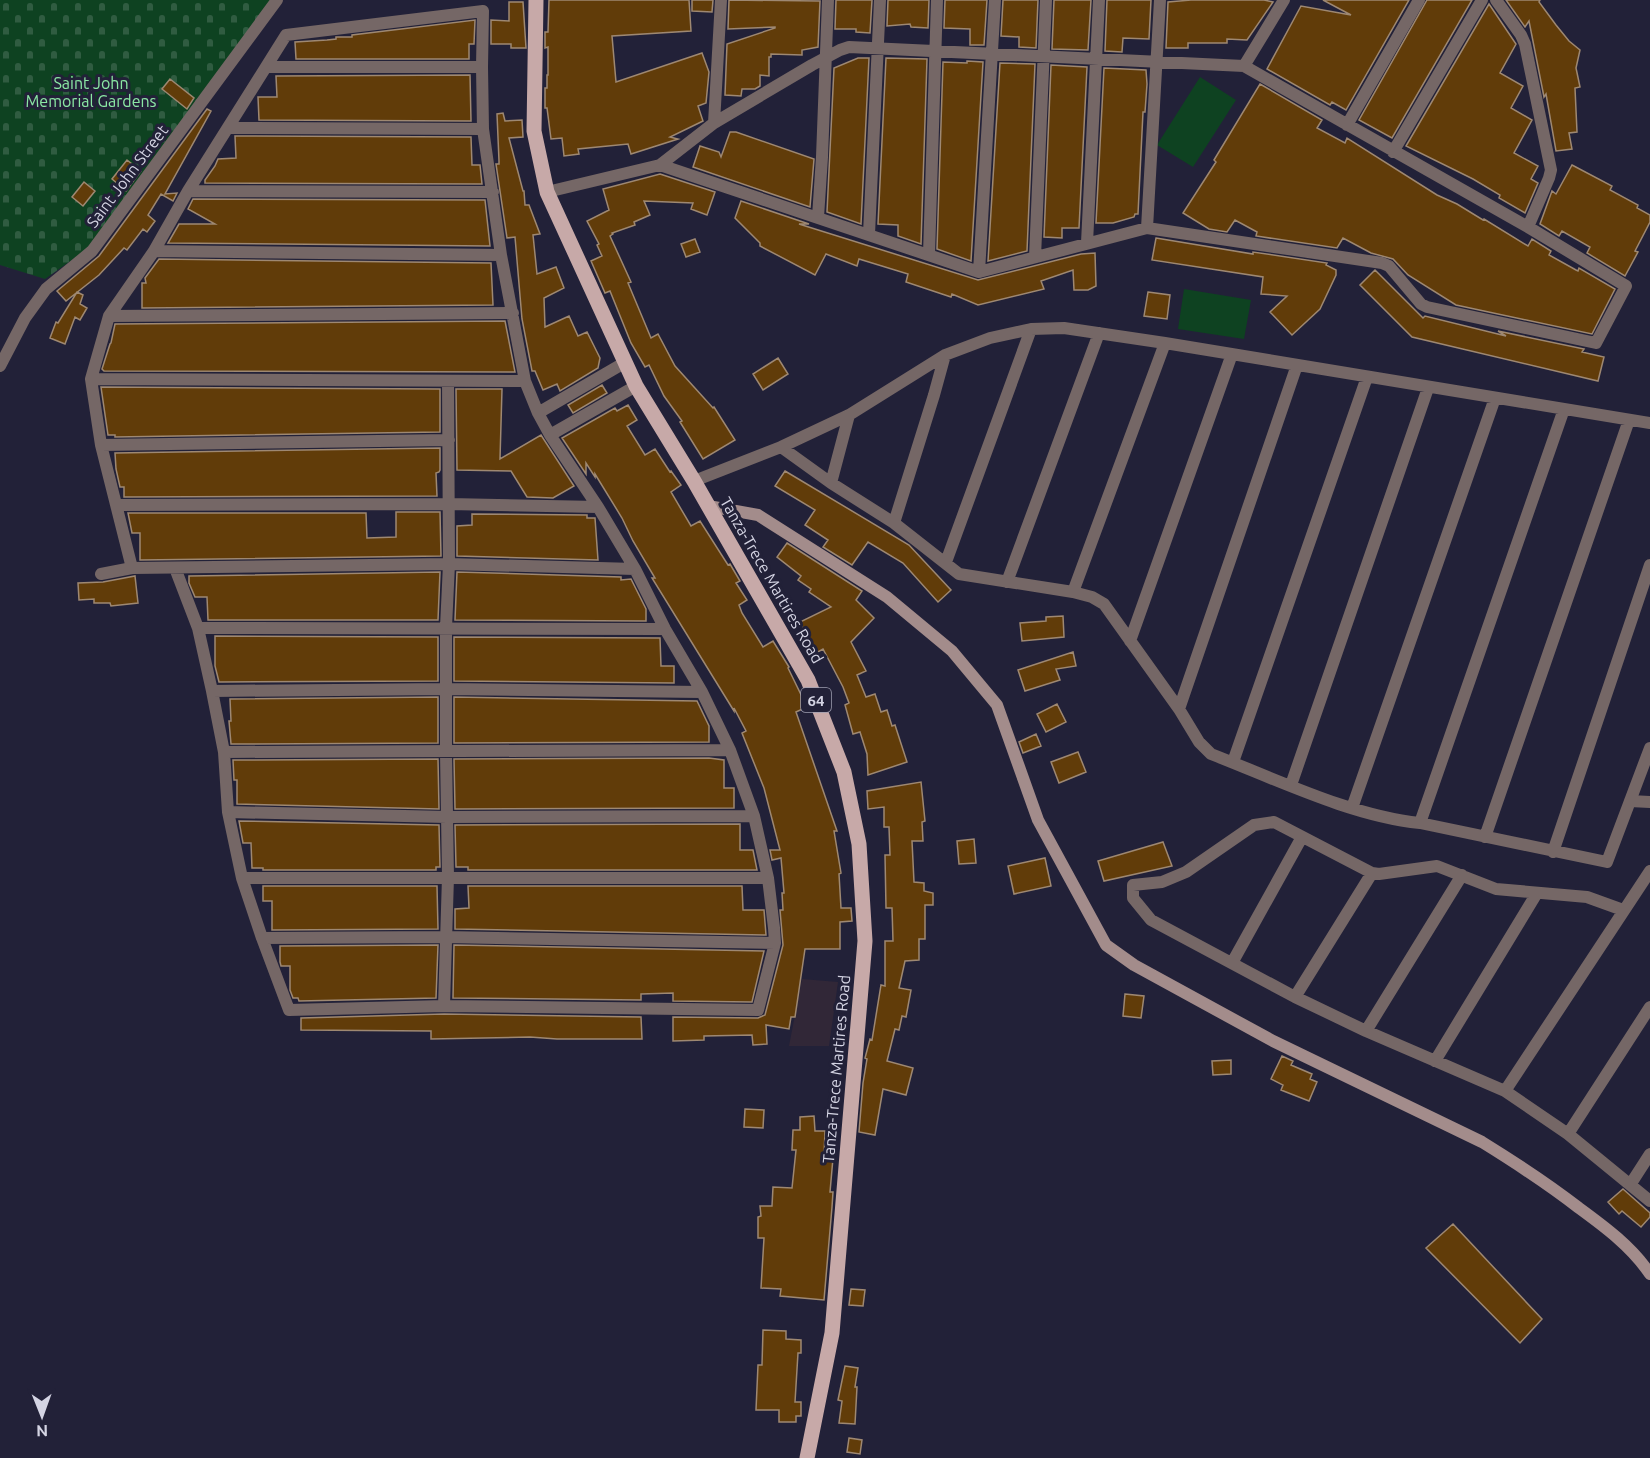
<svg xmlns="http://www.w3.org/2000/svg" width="1650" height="1458" viewBox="0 0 1650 1458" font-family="Ubuntu,sans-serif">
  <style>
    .commercial { fill: #312737 }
    .cemetery { fill: url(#cemetery-stones) }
    .garden { fill: #0e4221 }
    .building { fill: #613c09; stroke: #9e8872; stroke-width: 1.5 }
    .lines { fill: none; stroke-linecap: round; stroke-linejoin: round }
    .street { stroke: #756766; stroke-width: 12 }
    .secondary { stroke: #a38c8b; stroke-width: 12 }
    .primary { stroke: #c7a9a8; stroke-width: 15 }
    .labels { text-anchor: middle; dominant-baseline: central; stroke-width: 6; stroke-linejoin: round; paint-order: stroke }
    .shield { fill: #222138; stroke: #9f9eb0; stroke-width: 1.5 }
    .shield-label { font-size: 15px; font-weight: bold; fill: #d4d4e3 }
    .park-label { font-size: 16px; fill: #8be8a4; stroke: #222138 }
    .street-label { font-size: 16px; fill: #d4d4e3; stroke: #222138 }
  </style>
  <defs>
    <pattern id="cemetery-stones" width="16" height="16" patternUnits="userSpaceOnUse" patternTransform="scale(1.5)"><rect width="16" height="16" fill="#0e4221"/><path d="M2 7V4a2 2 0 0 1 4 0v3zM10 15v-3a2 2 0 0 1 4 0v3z" fill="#305c41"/></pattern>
  </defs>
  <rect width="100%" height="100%" fill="#222138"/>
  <!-- commercial -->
  <path class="commercial" d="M802,979L838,982L829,1046H789Z"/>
  <!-- cemetery -->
  <path class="cemetery" d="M0,0H272L93,245L45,279L0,265Z"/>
  <!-- garden -->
  <path class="garden" d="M1200,77L1236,100L1193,167L1157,145Z
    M1184,289L1251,300L1244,339L1178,329Z"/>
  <!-- building -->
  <path class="building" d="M549,0H689L691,31L612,36L616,82L702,53L709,72L706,103L698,106L703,121L670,137L678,139L631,154L628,144L578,149L579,154L564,156L562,138L551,139L547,108H545V88H547V75H548V47L545,48V32H548Z
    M692,0H713L712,12L692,11Z
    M729,0L820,1L818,47L802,50V55L771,54V57H769V76L760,75V86L755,89H742L741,96L725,95L727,44L775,28V27L728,29Z
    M836,0H872L870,33L856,32V29H835Z
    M888,0H929L928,28L911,27L910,24L887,26Z
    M945,0H987L984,45H970V29L944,28Z
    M1003,0H1038L1036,48L1019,47V37L1001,36Z
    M1054,0H1091L1088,50L1052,49Z
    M1107,0H1151L1149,39L1123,38L1122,52L1105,51Z
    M1191,0H1264L1273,2L1247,40L1227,39V43H1188V48H1166L1168,2Z
    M1323,0H1409L1346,110L1332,102L1330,105L1267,69L1301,6L1351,15Z
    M1427,0H1472L1392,138L1359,120Z
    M1506,0H1540L1539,2L1556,25L1569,41L1580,50L1576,68L1580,87L1575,88L1577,132L1569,133L1572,149L1556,151L1546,94L1544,97L1529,21L1525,27Z
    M509,2H523L526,48H511V44H491V20L509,21Z
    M1489,4L1516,44L1500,73L1523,86L1511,108L1532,120L1514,153L1538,166L1531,179L1538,183L1525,213L1499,198L1500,195L1473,179L1406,146Z
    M475,20L474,44H469V59H296L295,42L327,40L336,39V37H352V35Z
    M858,58H869L861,224L827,212L834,68Z
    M886,58L927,59L921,244L898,236V225L878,224Z
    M967,61L983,62L971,261L937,249L943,62L967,63Z
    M1000,63L1035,64L1027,251L988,261Z
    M1051,65L1087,67L1079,228H1062V238L1044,237Z
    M1104,68L1146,70L1147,84L1145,112H1143L1138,214H1135L1134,217L1113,223H1096Z
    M470,75L471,121L259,120L258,97H277L276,76Z
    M170,79L194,98L187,109L162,89Z
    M1260,84L1322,120L1317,128L1345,143L1347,138L1437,195L1457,204L1483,220L1484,219L1528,246L1532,239L1551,251L1549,255L1576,270L1578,271L1579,268L1615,289L1592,334L1456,305L1408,275L1393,259L1371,253L1343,238L1337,248L1256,236L1257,232L1235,220L1227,232L1209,229L1183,213L1216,162L1214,160Z
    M207,109L211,111L165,194L177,193L173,201L161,194L148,215L155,221L147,232L143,229L127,250L124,248L99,275L66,301L57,291L99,256Z
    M503,113L505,121L522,120L523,137L509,138L523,191H524L525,205H529L540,234L533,235L537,274L556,267L564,288L544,298L545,327L569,316L578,336L587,332L600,358L598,368L560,391L557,384L543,390L535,371H532L522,319L515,237L507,238L496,164H499V161L497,114Z
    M730,132H736L814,159L810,207L693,167L700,146L719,152L721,157Z
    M235,136L471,137L472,165H480L482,184L205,183V180L215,166L218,159L236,158Z
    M127,160L141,171L126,191L112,179Z
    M1572,165L1612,186L1610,190L1638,205L1637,208L1650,215V222L1635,251L1638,252L1625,276L1587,253L1590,247L1562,231L1559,236L1540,224L1552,191L1556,194Z
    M660,174L715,192L707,215L691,209L693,203L644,201L650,215L634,222L635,225L612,233L613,234L610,236L631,282L628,283L651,338L658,334L675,366L713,408L714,407L735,440L703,459L680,422L682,421L664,396L649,365L645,367L631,343L610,291L605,293L591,261L602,256L597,245L599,244L587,221L609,210L603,189Z
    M84,182L95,191L83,206L72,197Z
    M193,199L485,200L490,246L168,243L179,224H215L188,209Z
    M741,201L809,224H799L978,280L1081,254L1095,253L1096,286L1088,290H1074L1073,270L1041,281L1044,289L978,305L952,294L951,297L906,282L908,274L859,259L857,266L826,254L815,275L760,246V243L735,218Z
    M1156,238L1253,254V252L1327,263L1326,265L1336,270V275L1320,309L1292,335L1270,312L1287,296L1261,294L1263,277L1152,260Z
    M695,239L700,252L686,257L681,244Z
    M159,259L491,263L493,305L142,308V283H146L145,278Z
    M1375,270L1423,318L1425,316L1506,336L1498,331L1584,349L1582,352L1604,357L1598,381L1412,337L1360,285Z
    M77,292L83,295L80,304L87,308L80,320L75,317L65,344L50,338L56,322L58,323Z
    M1148,292L1170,295L1167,319L1144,316Z
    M505,321L515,372L104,371L102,369L110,344L111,343L115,324Z
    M778,358L788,374L763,390L753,374Z
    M602,385L607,393L573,413L568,405Z
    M101,387L440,389V432L115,437V435H108Z
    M456,389H502L500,459L541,435L574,486L553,498L527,497L511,471L457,470Z
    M628,405L637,420L627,426L645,455L655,449L670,472L671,471L681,485L671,492L691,526L700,521L728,565L730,564L740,581L736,583L747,600L739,605L742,613L763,647L773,641L789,667L788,668L807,707L796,712L837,831H834L841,873L839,874L841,908H851L852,921L840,922V949H805L795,1017H791L789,1029L766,1025L767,1044L753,1045L752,1035L704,1036V1040L673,1041V1017L758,1018L765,1015L783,945L780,910H783L782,893H784L781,858L772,860L770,850H780L764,788L742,733L746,731L734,708V711L652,578H655L633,541L622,518L595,474V477L586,463V474L562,438L615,408L617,411Z
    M440,448V470L439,472L436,473L437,496L124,497V487H120L116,469L115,453Z
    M785,471L909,545L951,590L938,602L903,563L868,542L852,565L823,547L828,540L805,525L815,510L775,486Z
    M396,512H440L441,556L140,560V533H132L128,513H366L367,538L396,537Z
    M472,514L587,515V518H595L598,560L457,556V526L472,525Z
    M787,543L862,591L856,600L874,618L851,642L866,671L857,675L866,697L875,694L881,712L887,710L892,726L895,725L907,762L868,775L867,754L860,732L853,734L845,705L849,703L843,687L823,649L816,653L800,622L831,607L809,592L811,589L798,580L801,576L777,557Z
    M440,572L438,620H208L207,597H195L189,583V576Z
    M457,572L621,577V580L631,579L646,609V621L455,620Z
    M135,576L138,603L111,606L110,603H94V599L79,600L78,583L103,582Z
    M1063,616L1064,637L1022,641L1020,623L1046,621V617Z
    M215,636L438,637V681L219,682L215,666Z
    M454,637L660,638L661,666H674V683L454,681Z
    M1073,652L1076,666L1056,669L1060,680L1025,691L1018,670Z
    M438,697V743L231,744L229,721H231L230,699Z
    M454,697L697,701L709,726V742L454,743Z
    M1057,704L1066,722L1046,732L1037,714Z
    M1036,734L1041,746L1023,753L1019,742Z
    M1078,752L1086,772L1059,783L1051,762Z
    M709,758L724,760V788H734V808L455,809L454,759Z
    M438,759L439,809L237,804V780H234L233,760Z
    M921,782L925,821L922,822L923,841H912L914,882L924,883V891L933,893V905H925V939H919V960L905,961L899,988L911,990L906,1017L902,1016L899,1030L895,1029L887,1061L913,1068L906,1095L883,1089L875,1135L859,1132L863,1083L867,1059L865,1058L870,1039L872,1040L881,985L885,986V941H893L892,908H886L885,855H890L889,827H884V807L868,809L867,791Z
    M239,821L439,825L440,867H436V870H263V868H252L251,843H243Z
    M740,824V850H753L757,870H468V867H456L455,825Z
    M974,839L976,863L959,864L957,841Z
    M1163,842L1172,866L1104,881L1098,861Z
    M1045,858L1051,886L1014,894L1008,866Z
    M263,886H437L438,929L272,930V901H263Z
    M468,886H742L743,910H764L766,935L455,929V909L469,908Z
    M438,945L436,998L299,1001L298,998H293L290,990V966H281L280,962V946Z
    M454,945L764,951L752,1002L673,1001V993L641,994V1000L453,998Z
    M1125,994L1144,996L1141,1018L1123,1016Z
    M444,1014L641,1017L642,1039H557L530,1037L431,1039V1031L301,1030V1018Z
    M1282,1056L1293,1061L1291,1065L1312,1074L1310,1079L1317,1082L1309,1101L1281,1090L1283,1085L1271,1079Z
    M1231,1060V1074L1213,1075L1212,1061Z
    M745,1109L764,1110L763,1128L744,1127Z
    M814,1116L815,1131H825L824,1157L833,1158L830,1192H833L832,1207L824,1300L780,1296L781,1289L761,1288L764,1238H758V1217L761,1216L760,1206H772L773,1187L792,1188L796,1150H792L793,1130H800V1117Z
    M1623,1189L1650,1213V1217L1641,1227L1622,1211L1619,1214L1608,1202Z
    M1453,1224L1542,1319L1520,1343L1426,1248Z
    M851,1289L865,1290L863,1306L849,1305Z
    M763,1330L786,1331V1339L801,1340V1353H798L795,1402H801V1416H796V1422H779V1410H756L758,1365H762Z
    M845,1366L858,1368L855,1387H857L855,1424L839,1423L842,1401L838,1400Z
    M849,1438L862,1440L860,1454L847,1452Z"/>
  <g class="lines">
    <!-- street -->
    <path class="street" d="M1496,0L1521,35L1525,44L1551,170L1549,178L1528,227
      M1244,66L1284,0
      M267,67H482
      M714,123L721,0
      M1347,125L1419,0
      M229,128L483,129
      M1393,152L1482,0
      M188,191L493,192
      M547,192L660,165L714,123L812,65L840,50L849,47L1244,66L1528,227L1626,286L1596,343L1427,307L1421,304L1389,266L1382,263L1147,228L979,272L660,165
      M818,217L822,157L828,0
      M1147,228L1160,0
      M869,234L880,0
      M1087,243L1099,0
      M154,251L501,255
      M929,254L937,0
      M1035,257L1046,0
      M979,272L995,0
      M109,316L513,313
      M0,366L25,318L46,289L92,251L277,0
      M91,379L525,381
      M538,413L624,363
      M550,435L636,386
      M101,445L449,440
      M781,447L831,483L894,523L959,574L1073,592L1092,597L1104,604L1179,709L1199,742L1211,754C1276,779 1351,816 1420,823L1607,862L1650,748
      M694,481L781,447L849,415L945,355L990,338L1031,329L1064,328L1165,343L1650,423
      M831,483L849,415
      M117,505L449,504L598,507
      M894,523L934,395L945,355
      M946,562L1031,329
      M132,568L101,445L91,379L109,316L154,251L188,191L286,35L483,11L482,67L483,129L501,255L525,381L538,413L550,435L598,507L635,569L665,629L702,692L730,750L754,816L768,878L774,928L775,943L758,1010L444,1006L289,1010L262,938L242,878L228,812L224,752L212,691L198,628L175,568
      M101,574L132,568L449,564L635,569
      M1007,582L1099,333
      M1073,592L1165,343
      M198,628L665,629
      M1130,641L1232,354
      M212,691L446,689L702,692
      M1179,709L1297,365
      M224,752L730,750
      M1233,762L1367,377
      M1291,785L1428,388
      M1630,801L1650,802
      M1352,808L1495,398
      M228,812L447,817L754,816
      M1420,823L1564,409
      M1485,837L1629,420
      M1553,852L1650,565
      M242,878H768
      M1623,910L1587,897L1496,889L1437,866L1379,874L1372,873L1274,822L1254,825L1186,872L1162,882L1133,885V898L1151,920L1295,997L1366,1031L1505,1091L1568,1134L1650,1201
      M262,938L445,937L775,943
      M1232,963L1302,837
      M1295,997L1372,873
      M444,1006L448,877L446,753V627L449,564L448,381
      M1366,1031L1462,875
      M1435,1061L1537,893
      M1505,1091L1650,871
      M1568,1134L1650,1007
      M1630,1185L1650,1154"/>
    <!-- secondary -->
    <path class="secondary" d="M708,506L758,515L887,597L952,651L997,705L1038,820L1106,945L1134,965L1273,1041L1482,1142C1516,1163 1548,1184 1579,1208C1605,1227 1632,1247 1650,1274"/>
    <!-- primary -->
    <path class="primary" d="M536,0L534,131L547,192L636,386L694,481L808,680L844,772L859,844L865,941L832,1333L807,1458"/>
  </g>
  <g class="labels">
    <!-- shield labels -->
    <rect class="shield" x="801" y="688" width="30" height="24" rx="4.5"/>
    <g class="shield-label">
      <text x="816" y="700">64</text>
    </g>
    <!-- park labels -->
    <g class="park-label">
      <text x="91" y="83">Saint John<tspan x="91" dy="18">Memorial Gardens</tspan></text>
    </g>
    <!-- street labels -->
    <g class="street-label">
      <text transform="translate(127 176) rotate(-53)">Saint John Street</text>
      <text transform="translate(772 580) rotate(60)">Tanza-Trece Martires Road</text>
      <text transform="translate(836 1069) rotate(-85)">Tanza-Trece Martires Road</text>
    </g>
  </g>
  <!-- north arrow -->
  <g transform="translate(42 1416) rotate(179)" stroke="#222138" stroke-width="4.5" paint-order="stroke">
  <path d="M0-4.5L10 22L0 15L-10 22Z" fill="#d4d4e3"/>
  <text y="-9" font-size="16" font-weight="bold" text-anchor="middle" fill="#d4d4e3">N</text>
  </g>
</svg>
